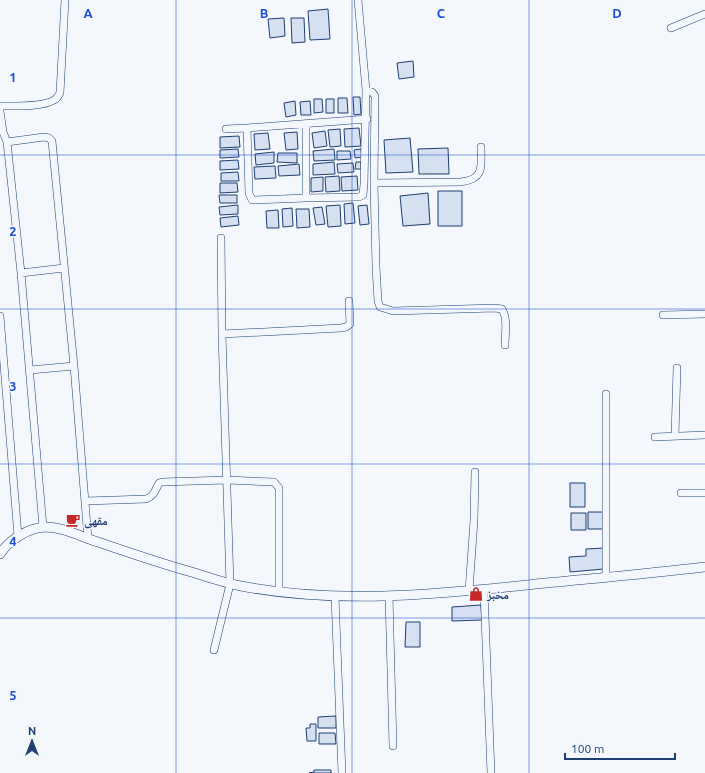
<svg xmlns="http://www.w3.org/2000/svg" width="705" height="773" viewBox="0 0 705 773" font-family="Ubuntu,'Noto Naskh Arabic',sans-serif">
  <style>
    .building { fill: #d5e0f0; stroke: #1d3f73 }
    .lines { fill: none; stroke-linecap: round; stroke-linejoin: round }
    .street-casing { stroke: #1d3f73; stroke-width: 8 }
    .secondary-casing { stroke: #1d3f73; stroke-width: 10 }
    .street { stroke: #f4f7fb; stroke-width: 7 }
    .secondary { stroke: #f4f7fb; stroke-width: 9 }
    .grid { fill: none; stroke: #1d4ed8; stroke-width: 1; stroke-opacity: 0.55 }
    .labels { text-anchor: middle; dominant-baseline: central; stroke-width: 3; stroke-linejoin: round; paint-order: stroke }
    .poi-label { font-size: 12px; font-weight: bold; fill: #1d3f73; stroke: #f4f7fb; text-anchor: start }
    .grid-label { font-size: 13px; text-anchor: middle; font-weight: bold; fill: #1d4ed8; stroke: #f4f7fb; stroke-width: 3; stroke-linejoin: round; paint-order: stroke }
  </style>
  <rect width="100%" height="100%" fill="#f4f7fb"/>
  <!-- building -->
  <path class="building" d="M328,9L330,39L310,40L308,11Z
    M284,18L285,36L270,38L268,19Z
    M291,18H304L305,42L292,43Z
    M413,61L414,77L399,79L397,63Z
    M353,97H360L361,114L354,115Z
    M338,98H347L348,113H338Z
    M314,99H322L323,112L314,113Z
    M326,99H334V113H326Z
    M295,101L296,115L286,117L284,103Z
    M310,101L311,115H301L300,102Z
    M359,128L361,146L345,147L344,129Z
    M340,129L341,146L330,147L328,130Z
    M325,131L327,146L314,148L312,133Z
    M297,132L298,149L286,150L284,133Z
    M268,133L270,149L255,150L254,134Z
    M239,136L240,147L220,148V137Z
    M410,138L413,172L386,173L384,140Z
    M448,148L449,174H419L418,149Z
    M238,149L239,157L220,158V150Z
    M334,149L335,160L314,161L313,151Z
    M361,149L362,157L355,158L354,150Z
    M337,151H350L351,159L337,160Z
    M274,152V163L256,165L255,154Z
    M278,153H297V163L277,162Z
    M238,160L239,169L220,170V161Z
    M334,162L335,174L313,175V164Z
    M356,162H361V169H355Z
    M353,163L354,172L338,173L337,164Z
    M299,164L300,175L279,176L278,166Z
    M275,166L276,178L255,179L254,167Z
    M238,172L239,181H221V173Z
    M339,176L340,191L326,192L325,177Z
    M357,176L358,190L342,191L341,177Z
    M323,177V191L311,192V178Z
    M220,183H237L238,192L220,193Z
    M438,191H462V226H438Z
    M428,193L430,224L403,226L400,196Z
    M219,195H237V203H220Z
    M353,203L355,223L345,224L344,204Z
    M238,205V214L220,215L219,207Z
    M340,205L341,226L328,227L326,206Z
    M367,205L369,224L360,225L358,206Z
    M322,207L325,224L316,225L313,208Z
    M292,208L293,226L283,227L282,209Z
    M296,209H309L310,227L297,228Z
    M278,210L279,228H267L266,211Z
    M238,216L239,225L221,227L220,218Z
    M570,483H585V507H570Z
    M588,512H603L604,529H588Z
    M571,513H586V530H571Z
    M604,548V569L570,572L569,557L586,556V549Z
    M481,605L482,620L452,621V607Z
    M406,622H420V647H405Z
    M336,716V728H318V717Z
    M310,724H316V741H307L306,728H310Z
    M319,733H335L336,744H319Z
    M314,770H331V773H309L314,772Z"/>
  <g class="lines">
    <defs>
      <path id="street" d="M671,28L705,14
        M366,90L372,92L375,96L374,183L376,267L378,301L380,307L393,311L495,308L502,309C508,319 505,334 505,345
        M0,106C13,106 44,107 54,100C57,99 58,96 60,93L65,0
        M0,111L3,132L7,142L21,273L43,527
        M306,124V198L359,197L363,195L364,184L366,90L358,0
        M226,129L247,128
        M7,142L44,137L49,138L52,141L74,366L88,539
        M374,183L461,182C485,179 481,166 481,147
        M306,198L252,200L249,193L247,128L367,119
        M21,273L64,268
        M663,315L705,314
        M0,316L18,536
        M222,334L341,328L346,327L350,324L349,301
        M30,370L74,366
        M606,394V577
        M675,436L677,368
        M655,437L705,435
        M681,493H705
        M85,501L146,499C154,496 155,491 159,483L162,482L227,480L274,482L279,488V591
        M484,590L491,773
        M469,591L474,520L475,472
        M389,596L393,746
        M335,597L342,773
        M214,650L230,584L222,334L221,238"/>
      <path id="secondary" d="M0,554C9,540 28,528 45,527C64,527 81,537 98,542C130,553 162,564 195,573C210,578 225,583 241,586C335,604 432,595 527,585C587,579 646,574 705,567"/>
    </defs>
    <!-- street casing -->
    <use href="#street" class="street-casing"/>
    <!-- secondary casing -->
    <use href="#secondary" class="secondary-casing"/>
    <!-- street -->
    <use href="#street" class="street"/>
    <!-- secondary -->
    <use href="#secondary" class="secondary"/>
  </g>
  <!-- grid -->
  <path class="grid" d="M176,0V773M352,0V773M529,0V773M0,155H705M0,309H705M0,464H705M0,618H705"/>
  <!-- icons -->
  <defs>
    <symbol id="cafe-bare" viewBox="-9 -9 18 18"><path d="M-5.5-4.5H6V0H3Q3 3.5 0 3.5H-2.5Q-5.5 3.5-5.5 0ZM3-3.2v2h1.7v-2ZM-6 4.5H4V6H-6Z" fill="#c62828" stroke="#f4f7fb" stroke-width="2.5" paint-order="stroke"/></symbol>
    <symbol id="shop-bare" viewBox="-9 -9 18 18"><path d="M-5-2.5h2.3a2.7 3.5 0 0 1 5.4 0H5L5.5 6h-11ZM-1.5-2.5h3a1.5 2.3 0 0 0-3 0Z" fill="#c62828" stroke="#f4f7fb" stroke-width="2.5" paint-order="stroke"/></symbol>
  </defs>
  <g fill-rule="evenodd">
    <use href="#cafe-bare" x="63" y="510" width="20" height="20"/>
    <use href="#shop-bare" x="466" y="584" width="20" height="20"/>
  </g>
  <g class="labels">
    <!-- poi labels -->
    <g class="poi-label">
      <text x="84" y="520">مقهى</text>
      <text x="487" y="594">مخبز</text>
    </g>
  </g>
  <g class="grid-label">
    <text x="88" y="18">A</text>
    <text x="264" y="18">B</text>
    <text x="441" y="18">C</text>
    <text x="617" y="18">D</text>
    <text x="13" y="82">1</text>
    <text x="13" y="236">2</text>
    <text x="13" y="391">3</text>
    <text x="13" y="546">4</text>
    <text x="13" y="700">5</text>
  </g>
  <!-- north arrow -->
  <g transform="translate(32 741)" stroke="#f4f7fb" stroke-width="3" paint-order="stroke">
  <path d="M0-3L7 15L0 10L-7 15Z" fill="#1d3f73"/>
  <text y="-6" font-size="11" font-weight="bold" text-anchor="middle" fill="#1d3f73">N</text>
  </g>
  <!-- scale -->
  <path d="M565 753v6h110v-6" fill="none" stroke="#1d3f73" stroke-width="2"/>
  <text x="571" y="753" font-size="12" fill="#1d3f73" stroke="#f4f7fb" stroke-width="3" paint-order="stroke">100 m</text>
</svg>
